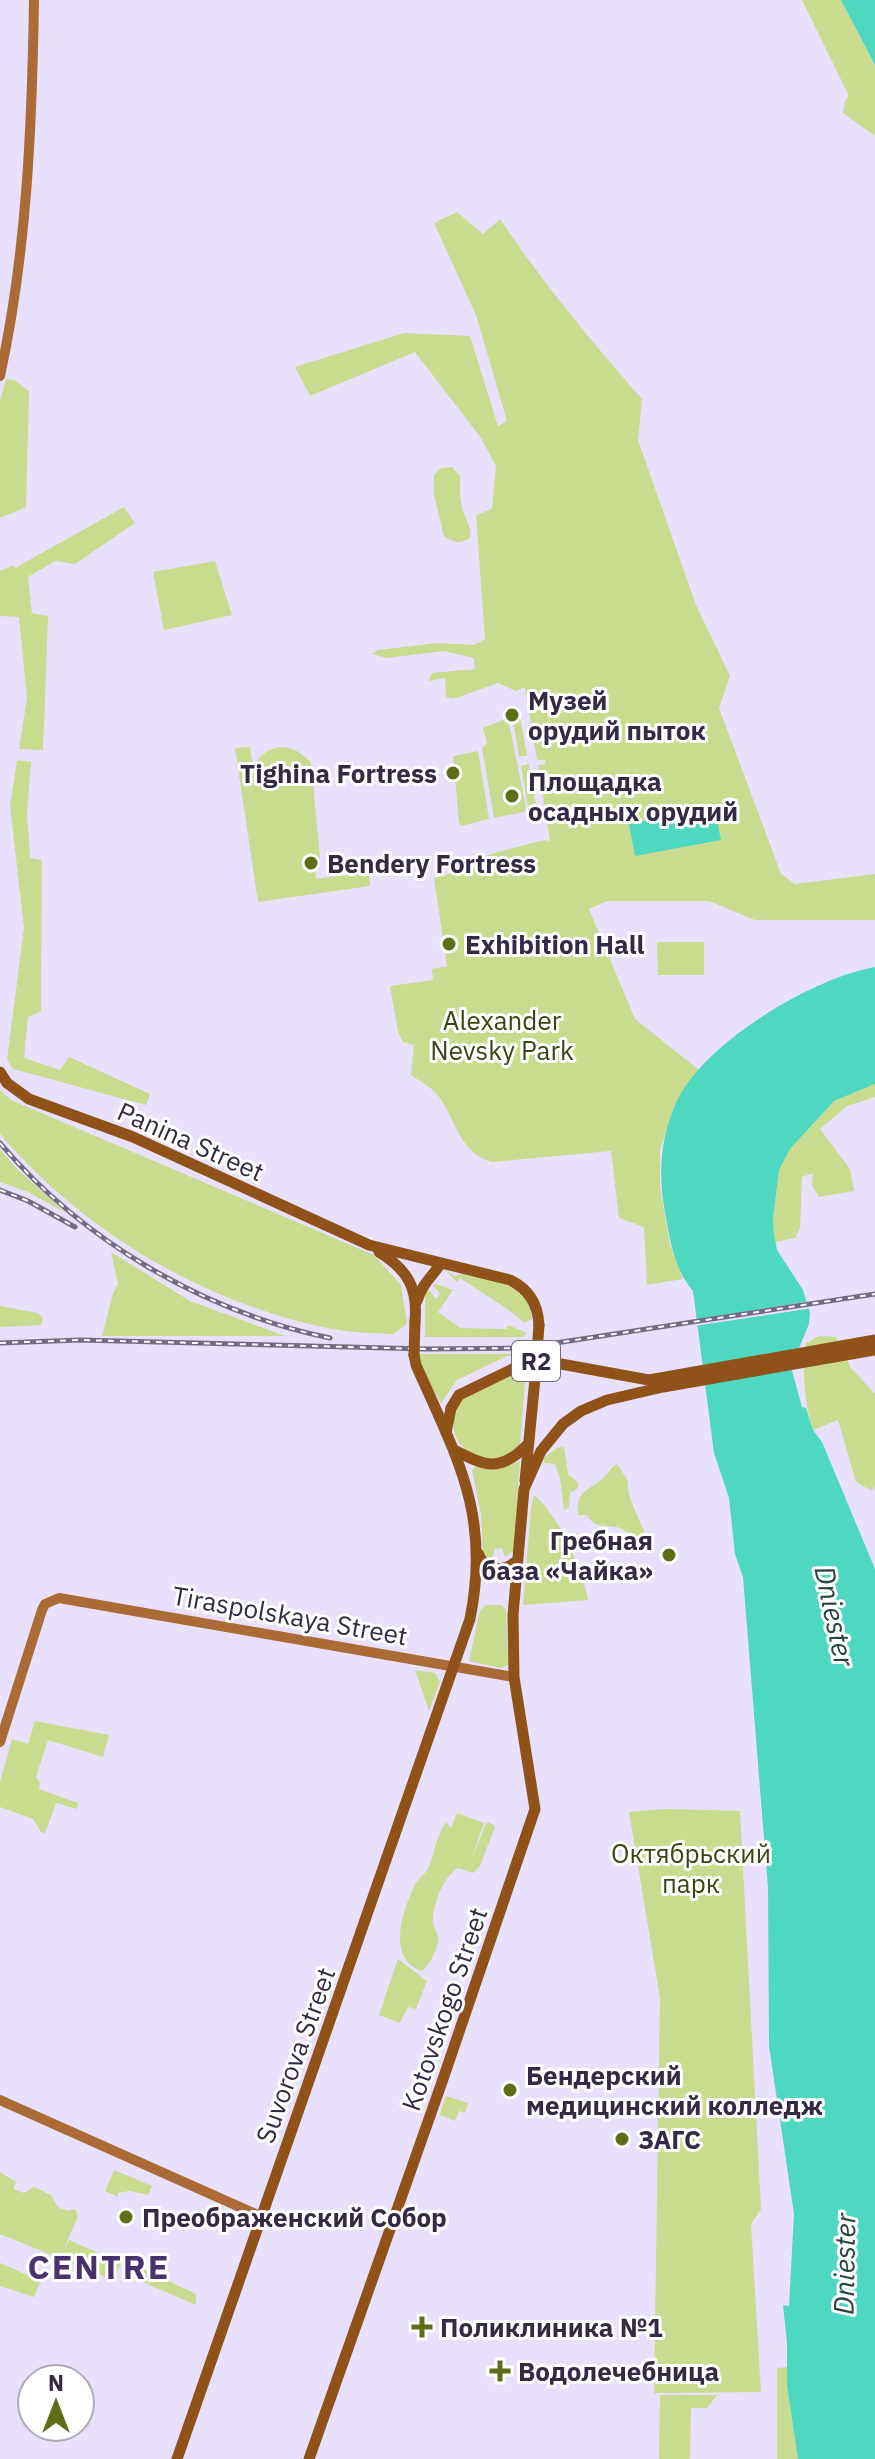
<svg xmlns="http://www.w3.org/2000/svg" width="875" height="2459" viewBox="0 0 875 2459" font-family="'IBM Plex Sans',sans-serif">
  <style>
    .green { fill: #c9db8f }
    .water { fill: #4ed8c0 }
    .pier { fill: #e8e0fd }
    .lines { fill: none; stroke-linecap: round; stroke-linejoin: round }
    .secondary { stroke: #aa6b36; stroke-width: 10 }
    .primary { stroke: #8f531a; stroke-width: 11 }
    .rail-casing { stroke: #736a86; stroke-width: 5 }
    .rail { stroke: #fff; stroke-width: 2; stroke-dasharray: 6; stroke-linecap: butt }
    .primary-bridge { stroke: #8f531a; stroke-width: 11 }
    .poi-dot { fill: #5e6d18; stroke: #fff; stroke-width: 3 }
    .labels { text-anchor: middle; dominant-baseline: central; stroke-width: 6; stroke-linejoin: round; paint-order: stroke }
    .shield { fill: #fff; stroke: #716a7e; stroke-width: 2 }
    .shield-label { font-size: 24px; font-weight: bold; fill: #342a46 }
    .poi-label { font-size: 26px; font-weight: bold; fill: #342a46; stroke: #fff; text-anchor: start }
    .park-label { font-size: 26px; fill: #3b4512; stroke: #fff }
    .street-label { font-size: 26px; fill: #342a46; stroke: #fff }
    .water-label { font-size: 28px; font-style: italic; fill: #27443e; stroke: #fff }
    .district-label { font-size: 34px; font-weight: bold; letter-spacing: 2px; fill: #48316e; stroke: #fff }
  </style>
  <rect width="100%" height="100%" fill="#e8e0fd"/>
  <!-- green -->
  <path class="green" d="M802,0H841L875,65V136L843,113L845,101L849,96Z
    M457,212L483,234L500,219C543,283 591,341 642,399L638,440L696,605L730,676L719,708L781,874L795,884L875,874V920H755L709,901H607L589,909L635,1019L699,1070L675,1104L660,1150V1187L670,1245L683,1279L647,1285L644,1227L619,1218L611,1151L492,1162C458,1153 456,1118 437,1094C431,1087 419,1081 411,1075L414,1045L403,1042L398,1032L390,986L433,980L432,969L447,966L434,878L488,864L487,855L544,840L550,841L538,765L545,764V760H537L525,687L516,691L498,683L453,699L446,697L445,678L428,681L432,673L475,669L474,658L444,651L387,658L372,654L378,650L438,643L474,645L485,639L476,515L492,509L496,466L481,438L415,352L310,396L295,367L404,333L470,336L498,426L507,421L476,315L434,223Z
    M6,379L14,380L29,391L26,507L0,518V401Z
    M452,467L460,476C460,488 459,500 463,511C467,522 471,526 470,538C459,544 454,543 444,536L434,495V475L441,468Z
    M124,507L135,523L75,564L55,561L28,577L32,613L48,616L43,750L19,749L27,698L19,617L0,616V571L14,565L15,568Z
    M215,561L232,615L164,630L153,572Z
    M518,716L520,717L537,811L534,806H528L521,766L528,764L527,756H519L513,720Z
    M508,718L526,807L524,812L494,818L482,748L487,743L483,728Z
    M250,747L253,766C268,742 293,741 311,763L320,858L315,867L316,879L369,872L370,886L258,902L235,748Z
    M478,751L489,819L461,826L459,822L453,756Z
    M17,760L31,762L27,813L30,858L42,860L41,1011L28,1017L24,1058L60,1070L69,1057L150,1094L146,1105L13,1069L7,1060L24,928L10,806Z
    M657,942H704V975H658Z
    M875,1084V1097L847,1106L820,1129L850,1169L854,1191L819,1197L812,1186L813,1173L802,1177L800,1228L795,1238L775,1242L773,1219L779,1170L790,1149L834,1101Z
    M0,1090L11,1100L374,1255L401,1285L407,1324L393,1334C373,1333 352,1333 332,1329C204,1303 86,1234 0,1134Z
    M0,1149L18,1170L66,1213L28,1192L0,1182Z
    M111,1252L190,1301L285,1336H102L113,1293L118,1284Z
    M445,1270L455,1276L461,1274C491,1280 529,1283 532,1319L524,1323L513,1313L460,1278L457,1282Z
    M436,1284L453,1290L438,1312L460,1328L506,1329L508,1325L527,1333L523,1337H425V1290L430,1291L436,1299L440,1294L433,1285Z
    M0,1306L38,1313L43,1318L41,1325L0,1327Z
    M819,1336L836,1337L851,1368L875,1394V1487L872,1491L856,1482L838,1420L813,1430C804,1400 802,1374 806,1343Z
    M420,1354H516L525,1355L507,1356L457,1380L441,1403L421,1371Z
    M526,1368L520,1446L514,1455L483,1461C453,1444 448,1432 459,1399Z
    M564,1447L568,1474L579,1483L577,1489L570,1493L569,1507L564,1510L560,1478L555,1464L544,1463V1458L557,1448Z
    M520,1461L514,1551L505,1557L502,1548L495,1549L492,1559H489L483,1553L481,1514L472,1470L476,1466L499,1469Z
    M617,1464L628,1481C625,1497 643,1524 648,1541L643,1546C636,1541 629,1533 622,1529C608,1522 596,1532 587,1515H578C576,1489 588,1492 603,1478C609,1473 610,1468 617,1464Z
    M534,1495C558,1514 583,1570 588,1600L523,1605L531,1509Z
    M486,1605H502L506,1610L508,1665L500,1668L469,1661L480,1610Z
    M415,1670L435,1673L440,1682L429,1711Z
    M35,1721L109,1735L103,1757L48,1740L36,1777L40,1783L39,1789L78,1803L77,1809L56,1803L45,1833L41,1832L33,1819L0,1807V1782L12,1739L28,1744Z
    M666,1809L740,1811L761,2209L751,2224L761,2392L654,2393L660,1998L629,1812Z
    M457,1813L484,1823L470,1863L486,1824L489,1822L495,1827L480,1866L473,1873L458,1868C443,1877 434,1903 433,1919C432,1926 437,1931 438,1937C439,1948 430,1965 422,1971C385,1959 403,1908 416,1883C419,1878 425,1874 428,1869C435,1853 436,1836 446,1822L451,1828Z
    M398,1959L427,1981L416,2009L408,2007L400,2023L379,2015Z
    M446,2096L468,2103L465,2113L459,2111L455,2121L440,2115Z
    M114,2170L152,2186L148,2195L129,2191L118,2193V2197L105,2191Z
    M0,2172L16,2182L13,2189L24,2193L34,2187L51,2195L58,2207L68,2211L75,2209L78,2216L61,2256L69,2240L121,2263L116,2274L110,2272L108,2278L0,2234Z
    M0,2263L41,2281L34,2297L0,2286Z
    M137,2269H143L196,2294V2305L133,2278Z
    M788,2367L787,2386L798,2459H777V2368Z
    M660,2395H717L707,2408H691L690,2459H659Z"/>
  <!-- water -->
  <path class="water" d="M841,0H875V65Z
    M714,807L721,840L635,856L629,824Z
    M875,967V1084L834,1101L790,1149L779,1170L773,1219L774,1234L777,1250L803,1290L810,1313L809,1324L791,1367L802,1407L806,1408L813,1430L822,1442L875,1569V2459H798L787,2386V2342L783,2305L789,2306L794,2214L769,2046L768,1888L743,1577L735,1554L729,1498L714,1453L693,1291C674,1269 670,1240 665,1212C658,1175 660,1141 675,1105C701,1044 812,978 875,967Z"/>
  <!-- pier -->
  <path class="pier" d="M811,1301L813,1308L694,1326L693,1320Z"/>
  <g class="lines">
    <!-- secondary -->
    <path class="secondary" d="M0,376C27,252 32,126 34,0
      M0,1742L42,1610L45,1604L59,1598L514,1677
      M0,2100L260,2216"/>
    <!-- primary -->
    <path class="primary" d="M0,1072L7,1083L29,1099L133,1137L369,1245L510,1280C529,1289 538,1304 539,1325
      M379,1252C408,1270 418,1288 415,1321
      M417,1301C422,1284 432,1277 441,1263
      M446,1433L451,1408L459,1395L527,1362H550L649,1380L875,1340
      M454,1450C485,1466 500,1473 527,1445
      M525,1481L535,1379
      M478,1553C486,1573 504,1572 518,1560
      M177,2459L470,1619C491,1514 457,1458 416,1365L414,1355
      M309,2459L442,2082L535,1809L514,1677L513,1615L524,1489L541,1451L563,1424L581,1411L607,1400L663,1387L875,1350"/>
    <defs>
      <path id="rail" d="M0,1143C83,1241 204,1312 330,1338
        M0,1190L28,1201L75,1227
        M0,1343L80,1340L425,1349L523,1348L875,1294"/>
    </defs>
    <!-- rail casing -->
    <use href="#rail" class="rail-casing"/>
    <!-- rail -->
    <use href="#rail" class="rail"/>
    <!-- primary-bridge -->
    <path class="primary-bridge" d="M414,1355L415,1321
      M535,1379L539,1325"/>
  </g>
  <!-- markers -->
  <g class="poi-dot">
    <circle cx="512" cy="715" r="8"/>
    <circle cx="453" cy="773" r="8"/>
    <circle cx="512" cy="796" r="8"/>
    <circle cx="311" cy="863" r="8"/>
    <circle cx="449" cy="944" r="8"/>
    <circle cx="669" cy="1555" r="8"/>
    <circle cx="510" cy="2090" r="8"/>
    <circle cx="622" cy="2139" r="8"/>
    <circle cx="126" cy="2217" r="8"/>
    <path d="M418 2315h8v8h8v8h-8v8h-8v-8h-8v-8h8z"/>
    <path d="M496 2359h8v8h8v8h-8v8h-8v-8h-8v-8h8z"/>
  </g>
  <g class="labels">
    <!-- shield labels -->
    <rect class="shield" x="512" y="1341" width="48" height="40" rx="6"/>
    <g class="shield-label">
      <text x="536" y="1361">R2</text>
    </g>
    <!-- poi labels -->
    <g class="poi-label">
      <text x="528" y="700">Музей<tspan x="528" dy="30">орудий пыток</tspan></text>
      <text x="437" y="773" text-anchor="end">Tighina Fortress</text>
      <text x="528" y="781">Площадка<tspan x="528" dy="30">осадных орудий</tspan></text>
      <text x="327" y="863">Bendery Fortress</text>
      <text x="465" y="944">Exhibition Hall</text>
      <text x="653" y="1540" text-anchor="end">Гребная<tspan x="653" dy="30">база «Чайка»</tspan></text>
      <text x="526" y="2075">Бендерский<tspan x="526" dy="30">медицинский колледж</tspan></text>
      <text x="638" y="2139">ЗАГС</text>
      <text x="142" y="2217">Преображенский Собор</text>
      <text x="440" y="2327">Поликлиника №1</text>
      <text x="518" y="2371">Водолечебница</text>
    </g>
    <!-- park labels -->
    <g class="park-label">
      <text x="502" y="1020">Alexander<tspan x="502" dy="30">Nevsky Park</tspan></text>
      <text x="691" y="1853">Октябрьский<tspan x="691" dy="30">парк</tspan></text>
    </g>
    <!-- street labels -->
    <g class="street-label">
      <text transform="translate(191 1141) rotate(24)">Panina Street</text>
      <text transform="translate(290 1615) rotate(10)">Tiraspolskaya Street</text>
      <text transform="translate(444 2009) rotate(-71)">Kotovskogo Street</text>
      <text transform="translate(295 2055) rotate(-70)">Suvorova Street</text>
    </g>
    <!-- water labels -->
    <g class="water-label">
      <text transform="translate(835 1616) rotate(78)">Dniester</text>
      <text transform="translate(844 2264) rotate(-89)">Dniester</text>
    </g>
    <!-- district labels -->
    <g class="district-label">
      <text x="99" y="2266">CENTRE</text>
    </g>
  </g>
  <!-- north arrow -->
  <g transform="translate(56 2403)"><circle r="38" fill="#ffffff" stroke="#aeaab5" stroke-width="2"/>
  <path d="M0-6L14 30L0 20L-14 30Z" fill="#5e6d18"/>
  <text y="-12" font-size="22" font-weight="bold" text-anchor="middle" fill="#342a46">N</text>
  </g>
</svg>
